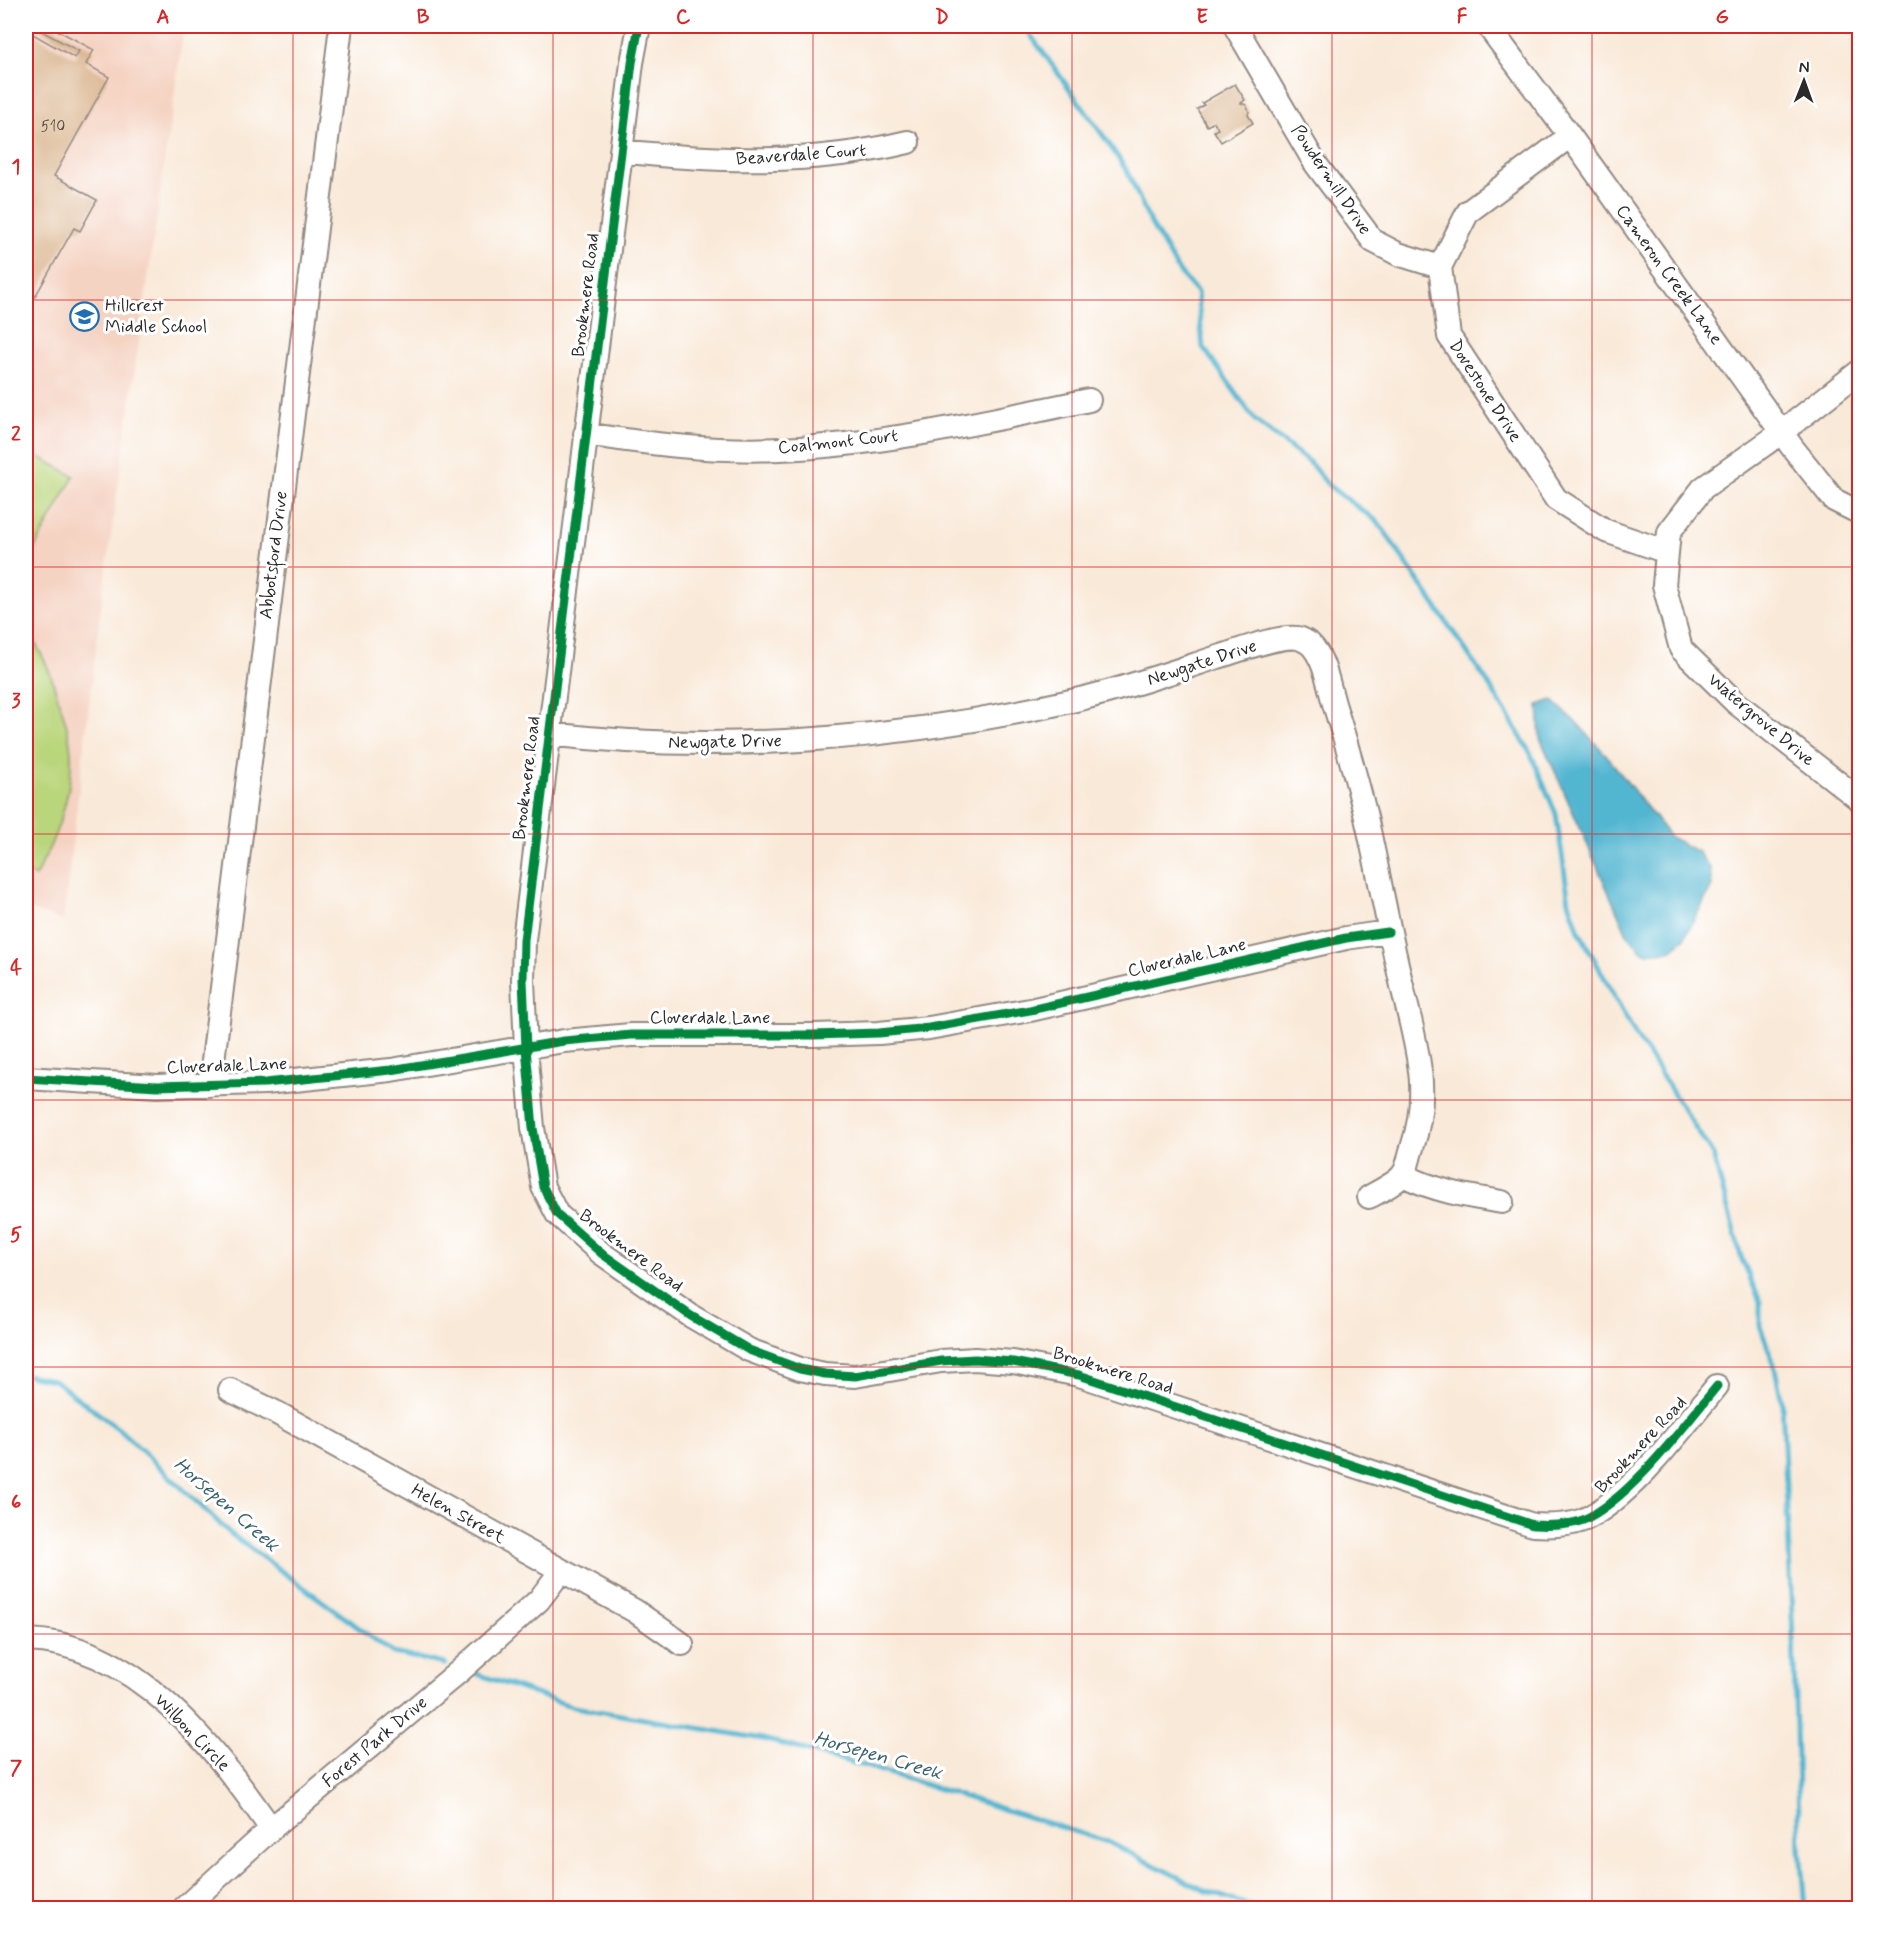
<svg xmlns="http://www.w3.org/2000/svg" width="1885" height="1934" viewBox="0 0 1885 1934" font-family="Mynerve,sans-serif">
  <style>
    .built { fill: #f5d3c2 }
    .green { fill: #bad67c; stroke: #728054; stroke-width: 1.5 }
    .water { fill: #53b6d1; stroke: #3f707e; stroke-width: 1.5 }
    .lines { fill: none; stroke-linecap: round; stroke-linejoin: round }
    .stream { stroke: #53b6d1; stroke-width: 5 }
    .building { fill: #dbb792 }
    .minor-casing { stroke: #928a82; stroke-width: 26 }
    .minor { stroke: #fff; stroke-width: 22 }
    .cycleway-casing { stroke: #fff; stroke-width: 13 }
    .cycleway { stroke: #00873e; stroke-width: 9 }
    .grid { fill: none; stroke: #d62828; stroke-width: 1.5; stroke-opacity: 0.55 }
    .labels { text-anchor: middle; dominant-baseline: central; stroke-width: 6; stroke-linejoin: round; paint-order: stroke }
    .number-label { font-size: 15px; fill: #574e45 }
    .street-label { font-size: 18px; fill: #2b2b2b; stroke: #fff }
    .poi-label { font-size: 18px; fill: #2b2b2b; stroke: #fff; text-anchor: start }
    .water-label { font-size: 20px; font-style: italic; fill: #3b636d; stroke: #fff }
    .neatline { fill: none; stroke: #d62828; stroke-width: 2 }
    .grid-label { font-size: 20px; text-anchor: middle; font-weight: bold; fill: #d62828 }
  </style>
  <rect width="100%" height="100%" fill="#fff"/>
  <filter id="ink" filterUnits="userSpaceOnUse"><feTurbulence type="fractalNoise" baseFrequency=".0167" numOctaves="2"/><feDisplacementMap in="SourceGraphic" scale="12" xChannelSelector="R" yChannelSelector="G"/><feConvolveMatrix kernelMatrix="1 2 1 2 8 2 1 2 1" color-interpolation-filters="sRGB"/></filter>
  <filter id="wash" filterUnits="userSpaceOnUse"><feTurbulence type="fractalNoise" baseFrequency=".008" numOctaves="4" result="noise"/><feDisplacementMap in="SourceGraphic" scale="24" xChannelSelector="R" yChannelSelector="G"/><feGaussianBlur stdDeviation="1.35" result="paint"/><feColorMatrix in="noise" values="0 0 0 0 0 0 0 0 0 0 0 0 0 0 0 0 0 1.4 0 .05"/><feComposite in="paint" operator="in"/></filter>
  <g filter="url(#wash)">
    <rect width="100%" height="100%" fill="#f9e9d8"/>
    <!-- built -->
    <path class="built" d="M26,26H184L101,606L63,921L26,908Z"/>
    <!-- green -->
    <path class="green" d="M26,450L74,476L26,564Z
      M26,631C40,648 50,670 56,692C64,715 72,739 71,764C70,804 54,842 35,877L26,871Z"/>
    <!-- water -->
    <path class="water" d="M1552,700L1579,725L1607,756L1670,837L1698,852L1710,868L1712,886L1684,939L1669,951L1644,953L1628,936L1540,738L1538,705Z"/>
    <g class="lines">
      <!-- stream -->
      <path class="stream" d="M1024,26L1107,141L1127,171L1150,222L1180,273L1197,292L1203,347L1255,420L1310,463L1329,486L1378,522L1486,680L1530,752L1556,814L1569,902L1579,931L1635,1034L1713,1155L1742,1260L1760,1301V1326L1774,1364L1782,1402L1793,1638L1800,1848L1805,1908
        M26,1375L54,1380L120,1430L231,1534L393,1653L445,1664
        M477,1674L574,1707L763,1739L869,1767L1108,1842L1206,1891L1257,1908"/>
    </g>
    <g id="blocks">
      <!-- building -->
      <path class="building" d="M32,26H50L94,50L86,64L109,77L54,176L97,200L80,231L74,228L32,302L26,299V30L75,58L79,51Z
        M1235,84L1245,100L1241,103L1246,105L1249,111L1248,115L1253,123L1221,142L1214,131L1218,129L1214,122L1207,126L1197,109L1204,105L1202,103Z"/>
    </g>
  </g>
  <g filter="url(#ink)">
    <use href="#blocks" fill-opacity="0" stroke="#928a82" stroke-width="1.5"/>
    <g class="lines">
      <defs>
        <path id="minor" d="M639,26L632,63L524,940L523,980L526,1048L533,1128L543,1187L557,1214L601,1253L691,1316L749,1350L800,1369L825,1374L855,1376L941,1361L975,1359L1013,1362L1079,1375L1533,1525C1550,1526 1568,1526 1583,1520C1629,1500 1684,1426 1717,1386
          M1235,26L1315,163L1373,241L1398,254L1440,267
          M1488,26L1570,136L1792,447L1834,500L1860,513
          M1570,136L1468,212L1440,267L1449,336L1556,499L1606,531L1667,552
          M621,151C717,162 813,165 908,142
          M1860,371L1782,432L1703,488L1669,532L1664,585L1681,649L1735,702L1860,800
          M585,434C649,444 715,452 780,449C884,445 987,421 1089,400
          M549,734C723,755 909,738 1080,699C1127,688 1172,672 1218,657C1238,651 1278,635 1298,638C1300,638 1307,642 1310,644C1325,658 1329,688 1335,707C1346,742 1356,777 1365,813C1379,873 1389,934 1404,994C1417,1050 1431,1091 1412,1148C1409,1156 1408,1168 1403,1174C1398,1182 1378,1192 1369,1197
          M26,1078L157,1086L265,1083L391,1070L564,1041L631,1035H813L879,1033L929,1028L1030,1010L1346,938L1388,932
          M210,1085L341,26
          M1403,1175C1435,1191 1466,1196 1502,1202
          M230,1390L277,1413L635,1611L682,1644
          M26,1640C134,1642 216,1748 271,1829
          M184,1908L271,1829L461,1670L539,1600L561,1571"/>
      </defs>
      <!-- minor casing -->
      <use href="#minor" class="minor-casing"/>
      <!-- minor -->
      <use href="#minor" class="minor"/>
      <defs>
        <path id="cycleway" d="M639,26L632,63L524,940L523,980L526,1048L533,1128L543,1187L557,1214L601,1253L691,1316L749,1350L800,1369L825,1374L855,1376L941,1361L975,1359L1013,1362L1079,1375L1533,1525C1550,1526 1568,1526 1583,1520C1629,1500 1684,1426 1717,1386
          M26,1078L157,1086L265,1083L391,1070L564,1041L631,1035H813L879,1033L929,1028L1030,1010L1346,938L1388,932"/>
      </defs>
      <!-- cycleway casing -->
      <use href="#cycleway" class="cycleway-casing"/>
      <!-- cycleway -->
      <use href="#cycleway" class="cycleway"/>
    </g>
  </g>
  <!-- grid -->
  <path class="grid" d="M293,26V1908M553,26V1908M813,26V1908M1072,26V1908M1332,26V1908M1592,26V1908M26,300H1860M26,567H1860M26,834H1860M26,1100H1860M26,1367H1860M26,1634H1860"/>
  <!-- icons -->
  <defs>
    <symbol id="school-ring" viewBox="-11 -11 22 22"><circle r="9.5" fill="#fff" stroke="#1f6fb2" stroke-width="1.5"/><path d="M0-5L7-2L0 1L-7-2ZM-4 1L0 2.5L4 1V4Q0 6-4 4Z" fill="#1f6fb2"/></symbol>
  </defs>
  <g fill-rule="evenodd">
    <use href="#school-ring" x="68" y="300" width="33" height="33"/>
  </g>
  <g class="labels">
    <!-- number labels -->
    <g class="number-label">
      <text x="53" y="127">510</text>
    </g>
    <!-- street labels -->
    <g class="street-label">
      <text transform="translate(801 155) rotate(-4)">Beaverdale Court</text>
      <text transform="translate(1331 180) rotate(56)">Powdermill Drive</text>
      <text transform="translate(1669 275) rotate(54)">Cameron Creek Lane</text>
      <text transform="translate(586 295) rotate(-83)">Brookmere Road</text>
      <text transform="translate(1485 391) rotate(57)">Dovestone Drive</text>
      <text transform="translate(838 442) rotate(-6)">Coalmont Court</text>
      <text transform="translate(274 555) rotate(-83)">Abbotsford Drive</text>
      <text transform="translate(1202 663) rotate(-18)">Newgate Drive</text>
      <text transform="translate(1761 720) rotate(40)">Watergrove Drive</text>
      <text transform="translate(725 742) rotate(-1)">Newgate Drive</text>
      <text transform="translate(527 778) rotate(-83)">Brookmere Road</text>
      <text transform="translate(1187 958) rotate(-13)">Cloverdale Lane</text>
      <text x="710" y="1018">Cloverdale Lane</text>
      <text transform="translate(227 1066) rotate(-2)">Cloverdale Lane</text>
      <text transform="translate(631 1251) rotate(37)">Brookmere Road</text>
      <text transform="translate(1113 1371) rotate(17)">Brookmere Road</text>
      <text transform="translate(1641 1445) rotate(-47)">Brookmere Road</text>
      <text transform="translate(458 1514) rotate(29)">Helen Street</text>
      <text transform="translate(192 1733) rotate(46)">Wilbon Circle</text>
      <text transform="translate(375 1742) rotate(-40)">Forest Park Drive</text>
    </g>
    <!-- poi labels -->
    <g class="poi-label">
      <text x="105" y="306">Hillcrest<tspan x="105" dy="21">Middle School</tspan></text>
    </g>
    <!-- water labels -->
    <g class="water-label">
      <text transform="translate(226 1505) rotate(41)">Horsepen Creek</text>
      <text transform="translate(878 1756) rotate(16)">Horsepen Creek</text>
    </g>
  </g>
  <!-- margin -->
  <rect width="1885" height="1934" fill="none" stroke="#fff" stroke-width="66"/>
  <!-- north arrow -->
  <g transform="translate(1804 81) rotate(1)" stroke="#ffffff" stroke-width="4.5" paint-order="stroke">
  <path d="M0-4.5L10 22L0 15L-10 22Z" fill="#2b2b2b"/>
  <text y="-9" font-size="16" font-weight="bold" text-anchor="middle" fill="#2b2b2b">N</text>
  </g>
  <rect x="33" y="33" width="1819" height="1868" class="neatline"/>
  <g class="grid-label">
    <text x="163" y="23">A</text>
    <text x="423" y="23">B</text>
    <text x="683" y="23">C</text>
    <text x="942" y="23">D</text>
    <text x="1202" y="23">E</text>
    <text x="1462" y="23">F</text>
    <text x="1722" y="23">G</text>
    <text x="16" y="173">1</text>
    <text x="16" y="440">2</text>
    <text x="16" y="707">3</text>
    <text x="16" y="974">4</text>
    <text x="16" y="1241">5</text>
    <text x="16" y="1508">6</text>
    <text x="16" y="1774">7</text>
  </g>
</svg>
